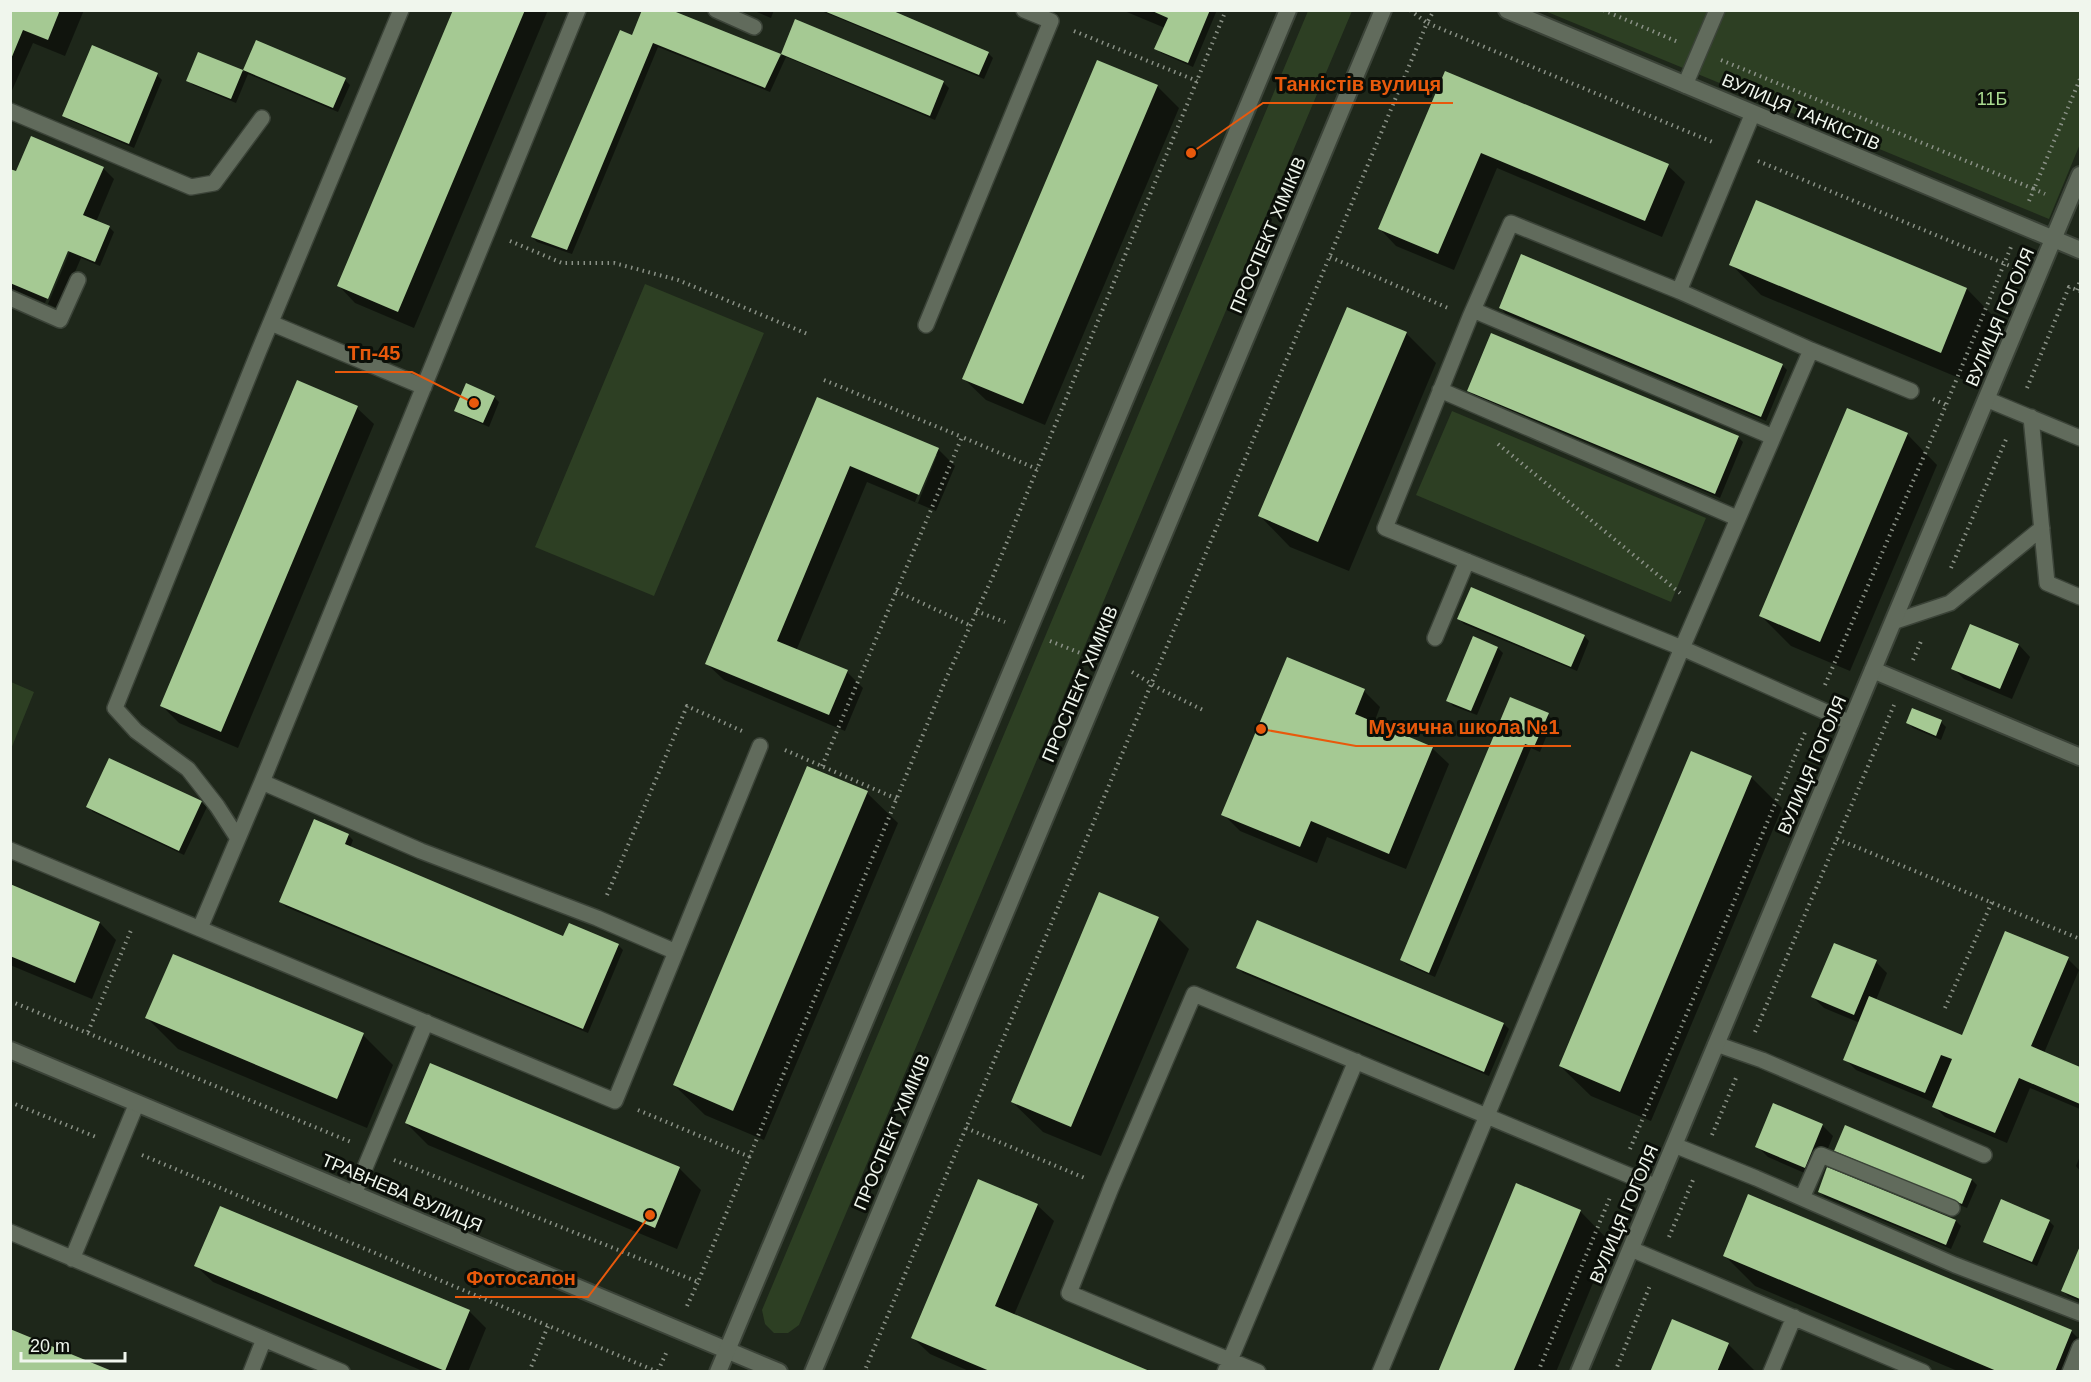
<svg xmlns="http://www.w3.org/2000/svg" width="2091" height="1382" viewBox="0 0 2091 1382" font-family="Helvetica,sans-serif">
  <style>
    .green { fill: #2d3f23 }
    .shadow { fill: #0007; fill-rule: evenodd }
    .building { fill: #a5c993 }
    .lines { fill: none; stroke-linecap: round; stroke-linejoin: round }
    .service-casing { stroke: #3b4338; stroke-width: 18 }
    .pedestrian-casing { stroke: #3b4338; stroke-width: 20 }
    .minor-casing { stroke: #3b4338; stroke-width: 20 }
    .secondary-casing { stroke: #3b4338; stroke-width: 20 }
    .path { stroke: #8a9186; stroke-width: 4; stroke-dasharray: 1.5 4.5; stroke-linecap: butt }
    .service { stroke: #616b5c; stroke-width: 15 }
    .pedestrian { stroke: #616b5c; stroke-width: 16 }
    .minor { stroke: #616b5c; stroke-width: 16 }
    .secondary { stroke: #616b5c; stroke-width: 16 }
    .labels { text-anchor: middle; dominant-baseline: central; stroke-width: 6; stroke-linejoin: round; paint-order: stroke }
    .park-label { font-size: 18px; fill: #abdc91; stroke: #0b0f09 }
    .street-label { font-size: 18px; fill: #f0f6ed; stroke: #0b0f09 }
    .leader { fill: none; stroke: #e8590c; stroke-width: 2 }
    .callout-dot { fill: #e8590c; stroke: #0b0f09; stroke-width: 2 }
    .callout-label { font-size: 20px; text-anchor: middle; font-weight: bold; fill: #e8590c; stroke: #0b0f09; stroke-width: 6; stroke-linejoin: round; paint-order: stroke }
  </style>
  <rect width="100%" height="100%" fill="#1e271a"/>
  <!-- green -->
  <path class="green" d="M1308,11H1352L799,1325L788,1333H774L765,1324L762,1310Z
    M1545,11H2080V144L2049,219Z
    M645,284L764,333L654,596L535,547Z
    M1452,411L1706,518L1671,602L1416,495Z
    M11,682L34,692L11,749Z"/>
  <!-- shadow -->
  <path class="shadow" d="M10,10H84L65,56L33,43L10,95Z
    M455,10H548L414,328L355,303L339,286Z
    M752,10H774L771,18Z
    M819,10H887L988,53L993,58L984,79Z
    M1122,10H1217L1193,67L1161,53L1156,48L1165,28Z
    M796,21L943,82L949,88L935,120L786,57L770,92L658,47L572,254L537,242L532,237L633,37L781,57Z
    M257,42L345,80L350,85L338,112L248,74L236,103L193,85L188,80L199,54L244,72Z
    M1446,73L1668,166L1685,182L1662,237L1497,168L1454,270L1396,246L1380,229Z
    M157,75L162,80L134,148L69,120L64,115Z
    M1157,86L1179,108L1045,425L986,400L964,379Z
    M103,168L114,179L96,222L109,227L114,232L100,266L81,258L59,309L48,304L70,251L68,248L45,303L10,288V170L15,172Z
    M1757,202L1967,289L1997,320L1971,383L1761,295L1731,264Z
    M1500,307L1782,365L1787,370L1766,421L1505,313Z
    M1406,333L1436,363L1349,571L1290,547L1260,516Z
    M298,382L357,408L374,424L238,748L179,723L162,706Z
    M1469,390L1738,437L1743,442L1720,498L1474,395Z
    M494,397L499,402L489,427L461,415L456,410Z
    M818,399L938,449L955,466L936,511L867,482L796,651L847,672L863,688L845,731L724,680L707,664ZM934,455H937L918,503L915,502Z
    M1907,434L1937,465L1850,671L1791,646L1761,616Z
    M1459,619L1584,636L1589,641L1577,671L1464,624Z
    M1971,626L2019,645L2030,657L2012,699L1964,679L1953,668Z
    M1498,648L1503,653L1477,715L1453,706L1448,700Z
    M1364,691L1380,707L1374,723L1432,748L1449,764L1406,869L1327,837L1317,863L1240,831L1223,814Z
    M1511,699L1548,715L1553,720L1540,752L1531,748L1435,977L1407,965L1402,960Z
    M1941,722L1946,727L1941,740L1913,728L1908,723Z
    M1692,753L1751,777L1782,808L1651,1121L1591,1096L1560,1066Z
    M867,793L898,823L764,1140L705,1115L674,1085Z
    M201,802L207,807L184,855L93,812L88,807Z
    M348,835L353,840L350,848L564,938L618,945L623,950L588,1033L286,907L280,901Z
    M10,886L100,923L116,940L92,999L10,965Z
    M1158,918L1189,949L1101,1156L1043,1132L1012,1102Z
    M1258,922L1504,1024L1509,1029L1489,1076L1243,973L1238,968Z
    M2068,959L2079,970L2044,1053L2080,1069V1109L2030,1088L2007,1143L1945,1117L1934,1106L1935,1103L1856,1070L1845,1059L1860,1023L1824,1008L1813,997L1876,962L1887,973L1876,1000L1962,1036Z
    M147,1018L363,1035L393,1065L367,1128L178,1049Z
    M431,1065L680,1169L701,1190L677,1249L428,1145L406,1123Z
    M1822,1125L1833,1136L1816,1178L1768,1157L1757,1146Z
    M1836,1150L1972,1180L1977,1185L1967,1208L1841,1155Z
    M2080,1156V1171L2076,1166Z
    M1828,1169L1956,1221L1961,1226L1951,1249L1825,1197L1819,1192Z
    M1037,1205L1054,1221L1014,1315L1148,1372H971L930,1354L913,1338Z
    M1580,1211L1610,1242L1556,1372H1439Z
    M2049,1221L2054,1226L2037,1266L1990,1246L1985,1241Z
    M2080,1250V1301L2068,1296L2063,1291Z
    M1724,1255L2071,1331L2080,1340V1372H1960L1755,1286Z
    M196,1266L469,1311L486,1328L468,1372H425L213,1282Z
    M1728,1344L1756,1372H1652Z"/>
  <!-- building -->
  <path class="building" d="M10,10H60L48,40L23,30L11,59Z
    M453,10H525L398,312L337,286Z
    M642,10H671L781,54L765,88L653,43L567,250L531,237L620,30L632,35Z
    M891,10L989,52L979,75L824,11Z
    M1210,10L1188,63L1154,49L1168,18L1150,10Z
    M795,19L944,81L930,116L781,54Z
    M256,40L346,78L333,108L243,70L231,99L186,81L198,52L243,70Z
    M92,45L158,73L129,144L62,116Z
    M1097,60L1158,85L1023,404L962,379Z
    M1445,71L1669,164L1645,221L1481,153L1438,254L1378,229Z
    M31,136L104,167L83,215L110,226L95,262L68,251L48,299L10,283V169L16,171Z
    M1756,200L1967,288L1941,353L1729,265Z
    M1521,254L1783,364L1761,417L1499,308Z
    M1347,307L1407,332L1318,542L1258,516Z
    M1491,333L1739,436L1715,494L1467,391Z
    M297,380L358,406L221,732L160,706Z
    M466,383L495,396L483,423L454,411Z
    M817,397L939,448L919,495L850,466L777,641L848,670L829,715L705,664Z
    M1847,408L1908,433L1820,642L1759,616Z
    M1471,587L1585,635L1571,667L1457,619Z
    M1970,624L2019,644L2000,689L1951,669Z
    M1473,636L1498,647L1471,711L1446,701Z
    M1287,657L1365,689L1355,714L1433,747L1389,854L1311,821L1300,847L1221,815Z
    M1510,697L1549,713L1534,747L1525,744L1429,973L1400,960Z
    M1912,708L1942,720L1936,736L1906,723Z
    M1691,751L1752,776L1620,1092L1559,1066Z
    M109,758L202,801L179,851L86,807Z
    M807,766L868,791L733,1111L673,1085Z
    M314,819L349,834L345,844L563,936L569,923L619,944L583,1029L279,902Z
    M10,884L100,922L75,983L10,956Z
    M1099,892L1159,917L1071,1127L1011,1102Z
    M1257,920L1504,1023L1484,1072L1236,968Z
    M2005,931L2069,957L2031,1046L2080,1067V1104L2019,1078L1995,1133L1932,1107L1952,1059L1941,1055L1925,1093L1843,1060L1869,996L1962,1035Z
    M1834,943L1877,960L1854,1015L1811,997Z
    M173,954L364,1033L337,1099L145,1018Z
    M430,1063L680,1167L655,1228L405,1123Z
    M1773,1103L1823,1124L1805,1168L1755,1147Z
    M1845,1125L1972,1179L1962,1204L1834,1151Z
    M1827,1167L1956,1220L1946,1245L1818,1192Z
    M978,1179L1038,1204L995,1306L1152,1372H992L911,1338Z
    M1516,1183L1581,1210L1513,1372H1438Z
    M1748,1194L2072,1330L2055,1372H1999L1723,1256Z
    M2001,1199L2050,1220L2032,1262L1983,1242Z
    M220,1206L470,1310L445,1371L194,1266Z
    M2080,1246V1299L2061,1291Z
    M1672,1319L1729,1343L1717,1372H1650Z
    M10,1329L112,1371V1372H10Z"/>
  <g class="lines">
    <defs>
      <path id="service" d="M716,10L754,27
        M1685,85L1717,10
        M10,111L191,187L214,183L262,118
        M1679,291L1753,113
        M10,298L60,320L78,280
        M1473,310L1773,437
        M271,323L424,387
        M926,325L1051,21L1024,10
        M1440,390L1737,518
        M1986,399L2080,438
        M2031,417L2047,583L2080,597
        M1893,622L1950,603L2042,528
        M1435,638L1467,561
        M1851,723L1682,648L1385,528L1470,317L1511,223L1679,291L1811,350L1911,391
        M262,782L421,851L597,918L676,952
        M237,837L217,806L188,769L136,731L115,708L258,353L401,10
        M10,850L615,1101L760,746
        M200,928L262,782L578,10
        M1716,1044L1762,1060L1984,1155
        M1674,1145L1756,1178L1955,1265L2080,1313
        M354,1194L426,1022
        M1802,1198L1821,1155L1952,1208
        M10,1232L342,1372
        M1631,1249L1923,1372
        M72,1259L137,1103
        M251,1372L264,1339
        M1225,1372L1356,1061
        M1258,1372L1069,1293L1111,1188L1194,994L1657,1187
        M1380,1372L1682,648L1811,350
        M1771,1372L1794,1317
        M2070,1372L2080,1347"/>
      <path id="pedestrian" d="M1873,670L2080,757"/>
      <path id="minor" d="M1507,10L2080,250
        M10,1050L779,1372
        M1579,1372L2080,175"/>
      <path id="secondary" d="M718,1372L1288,10
        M813,1372L1383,10"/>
    </defs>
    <!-- service casing -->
    <use href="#service" class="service-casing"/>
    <!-- pedestrian casing -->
    <use href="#pedestrian" class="pedestrian-casing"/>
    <!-- minor casing -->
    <use href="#minor" class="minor-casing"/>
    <!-- secondary casing -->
    <use href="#secondary" class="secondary-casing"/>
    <!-- path -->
    <path class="path" d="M1410,10L1427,23L1434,10
      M1603,10L1678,42
      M1074,31L1197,81
      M1721,60L2034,189L2080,79
      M1758,161L2015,268
      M2029,201L2034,189L2045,194
      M510,241L562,263H614L678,280L810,335
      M1330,257L1448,308
      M2077,290L2080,281
      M824,380L962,437
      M2027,388L2069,287L2080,291
      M1933,399L1946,405
      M1498,444L1680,593
      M1951,568L2007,437
      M896,591L969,625
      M976,611L1005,622
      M1050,641L1085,655
      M1913,660L1922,639
      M1132,672L1160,689L1205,711
      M1825,685L1946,405L2011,247
      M785,750L897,799
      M822,766L962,437L1037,469
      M1837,839L2080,939
      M607,895L687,706L742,731
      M10,1001L351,1142
      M1945,1008L1992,902
      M88,1032L132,928
      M1755,1032L1894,705
      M10,1102L96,1137
      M638,1110L750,1157
      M966,1128L1087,1179
      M1712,1135L1736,1078
      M1630,1149L1806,730
      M142,1155L658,1372
      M394,1160L698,1282L945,681L993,576L1226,10
      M1669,1237L1693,1180
      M687,1306L698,1282
      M658,1371L667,1351
      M529,1372L548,1326
      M868,1372L865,1370L1427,23L1715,143
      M1538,1372L1611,1195
      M1615,1372L1651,1283"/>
    <!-- service -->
    <use href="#service" class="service"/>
    <!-- pedestrian -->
    <use href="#pedestrian" class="pedestrian"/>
    <!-- minor -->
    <use href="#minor" class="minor"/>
    <!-- secondary -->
    <use href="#secondary" class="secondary"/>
  </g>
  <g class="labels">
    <!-- park labels -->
    <g class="park-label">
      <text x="1992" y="99">11Б</text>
    </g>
    <!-- street labels -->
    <g class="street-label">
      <text transform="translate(1801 112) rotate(23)">ВУЛИЦЯ ТАНКІСТІВ</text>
      <text transform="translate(1268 235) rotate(-67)">ПРОСПЕКТ ХІМІКІВ</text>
      <text transform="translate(2000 317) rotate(-67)">ВУЛИЦЯ ГОГОЛЯ</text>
      <text transform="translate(1080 684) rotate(-67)">ПРОСПЕКТ ХІМІКІВ</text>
      <text transform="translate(1812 765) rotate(-67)">ВУЛИЦЯ ГОГОЛЯ</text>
      <text transform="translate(892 1132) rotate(-67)">ПРОСПЕКТ ХІМІКІВ</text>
      <text transform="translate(402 1193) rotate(23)">ТРАВНЕВА ВУЛИЦЯ</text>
      <text transform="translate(1624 1214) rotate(-67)">ВУЛИЦЯ ГОГОЛЯ</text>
    </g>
  </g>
  <!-- callouts -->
  <path class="leader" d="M1191 153L1263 103H1453M474 403L412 372H335M1261 729L1356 746H1571M650 1215L588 1297H455"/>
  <g class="callout-dot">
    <circle cx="1191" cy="153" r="6"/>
    <circle cx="474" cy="403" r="6"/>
    <circle cx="1261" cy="729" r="6"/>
    <circle cx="650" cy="1215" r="6"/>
  </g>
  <g class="callout-label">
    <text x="1358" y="91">Танкістів вулиця</text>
    <text x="374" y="360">Тп-45</text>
    <text x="1464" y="734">Музична школа №1</text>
    <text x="521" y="1285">Фотосалон</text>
  </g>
  <!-- border -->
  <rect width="2091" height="1382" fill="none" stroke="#f0f6ed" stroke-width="24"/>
  <!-- scale -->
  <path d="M21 1352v9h104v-9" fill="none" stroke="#f0f6ed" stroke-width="3"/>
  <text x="30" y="1352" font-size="18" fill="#f0f6ed" stroke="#0b0f09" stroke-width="4.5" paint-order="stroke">20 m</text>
</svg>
